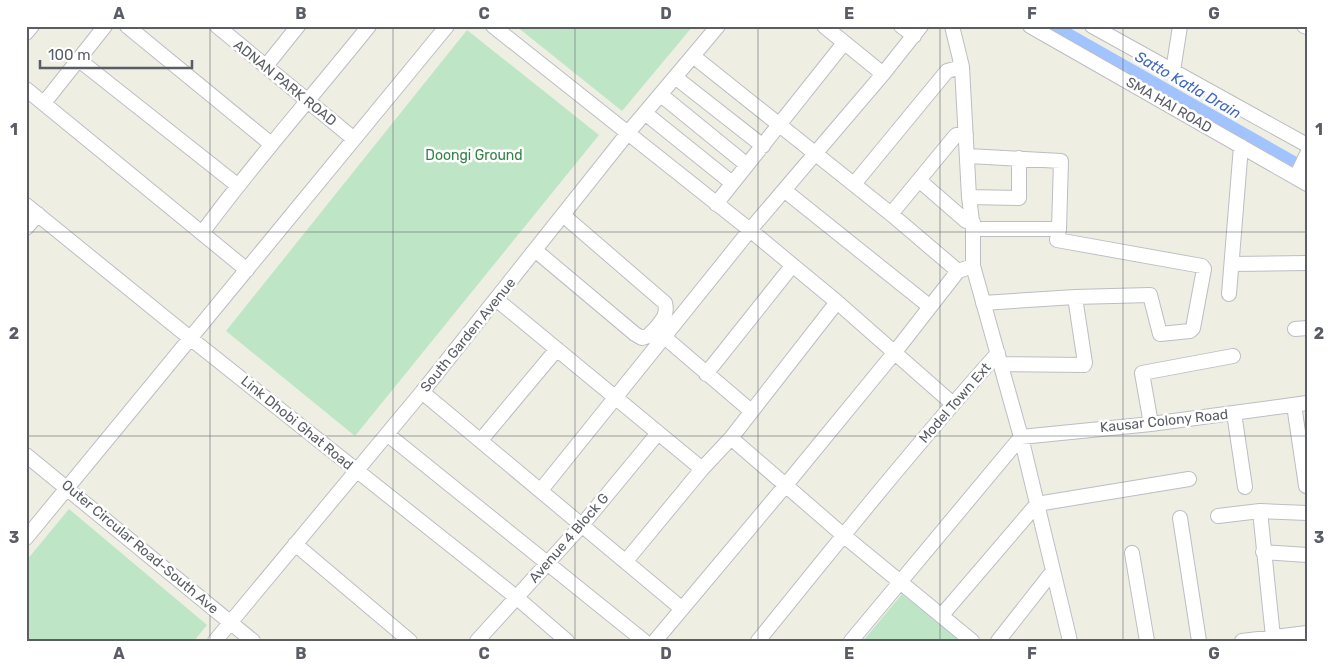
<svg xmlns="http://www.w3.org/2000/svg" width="1333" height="667" viewBox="0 0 1333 667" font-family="Rubik,sans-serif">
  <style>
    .green { fill: #bee6c6 }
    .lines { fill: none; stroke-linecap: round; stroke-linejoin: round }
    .canal { stroke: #a1c3ff; stroke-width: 11 }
    .minor-casing { stroke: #bcbec4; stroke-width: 16 }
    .minor { stroke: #fff; stroke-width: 14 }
    .grid { fill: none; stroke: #5a5d63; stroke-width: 1; stroke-opacity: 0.55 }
    .labels { text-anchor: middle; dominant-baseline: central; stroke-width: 5; stroke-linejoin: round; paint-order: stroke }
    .street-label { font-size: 14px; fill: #5a5d63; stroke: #fff }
    .park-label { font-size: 14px; fill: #328346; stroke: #fff }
    .water-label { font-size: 15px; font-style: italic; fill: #4066c6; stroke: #fff }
    .neatline { fill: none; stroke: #5a5d63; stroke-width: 2 }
    .grid-label { font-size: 16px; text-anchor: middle; font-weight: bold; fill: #5a5d63 }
  </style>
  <rect width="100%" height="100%" fill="#eeeee2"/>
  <!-- green -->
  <path class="green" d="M516,26H693L622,111Z
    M467,30L599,135L355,436L226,331Z
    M69,509L207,625L194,641H26V561Z
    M902,594L961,641H863Z"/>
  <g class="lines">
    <!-- canal -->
    <path class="canal" d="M1055,26L1307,169"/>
    <defs>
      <path id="minor" d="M127,26L271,144
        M217,26L354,139
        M493,26L750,230L837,302L953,404
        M824,26L883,74
        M901,26L914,36
        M952,26L962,67L969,197L973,229V266L1021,437L1070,641
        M1030,26L1307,184
        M1092,26L1307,145
        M1304,26L1307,27
        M26,33L32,26
        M693,56L891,214L958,271
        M79,60L237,185
        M266,66L298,26
        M1173,71L1180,26
        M675,77L763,146
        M26,89L247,270
        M661,95L747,165
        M44,103L105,26
        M645,113L732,183
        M968,156L1061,161L1059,229
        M1296,177L1307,154
        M920,181L966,221L973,222
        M854,184L947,71L962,67
        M784,190L929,306
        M969,197L1019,198V158
        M716,204L844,43
        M26,205L190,338L516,597L567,641
        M891,214L956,135H966
        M563,215L665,303C668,315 662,320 655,329
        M26,228L38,214
        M973,229H1059L1057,240L1202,266L1204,269L1193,328L1190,331L1160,334L1150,295L1075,297L983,303
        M202,233C254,162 313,96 369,26
        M535,250L635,334L642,338L648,336L655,329L751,411
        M1232,264L1307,263
        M1229,294L1241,146
        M496,299L702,469
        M1295,329L1307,328
        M1002,364L1084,365L1085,363L1075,297
        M706,374L792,266
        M422,392L681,608
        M1294,405L1306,486
        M1234,413L1245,487
        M1151,424L1142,373L1233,356
        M387,434L644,641
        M731,438L843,535L972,641
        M481,440L557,349
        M26,455L253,641
        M541,490L750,230L883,74L921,26
        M1260,511L1273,637
        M1218,516L1260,511L1307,513
        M1180,518L1199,641
        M26,538L447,26
        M295,544L410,641
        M1263,552L1307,555
        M1132,553L1147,641
        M626,561L702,469L731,438L837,302
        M942,615L1037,504L1189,479
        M215,641L422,392L627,134L718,26
        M477,641L582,525L658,433
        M655,641L785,486L895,352L958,271L973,266
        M758,641C837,543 915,446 998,353
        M851,641L1021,437L1151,424L1307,403
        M998,641L1053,571
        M1242,641L1307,633"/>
    </defs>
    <!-- minor casing -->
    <use href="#minor" class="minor-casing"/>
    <!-- minor -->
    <use href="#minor" class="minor"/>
  </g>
  <!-- grid -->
  <path class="grid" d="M210,26V641M393,26V641M575,26V641M758,26V641M940,26V641M1123,26V641M26,232H1307M26,436H1307"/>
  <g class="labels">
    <!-- street labels -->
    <g class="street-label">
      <text transform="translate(285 83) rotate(39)">ADNAN PARK ROAD</text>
      <text transform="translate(1169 105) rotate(30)">SMA HAI ROAD</text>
      <text transform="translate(468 335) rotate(-51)">South Garden Avenue</text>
      <text transform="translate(955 403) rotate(-49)">Model Town Ext</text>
      <text transform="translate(1164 421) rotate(-6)">Kausar Colony Road</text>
      <text transform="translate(297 423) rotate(39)">Link Dhobi Ghat Road</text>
      <text transform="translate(569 538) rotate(-49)">Avenue 4 Block G</text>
      <text transform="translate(140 547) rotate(40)">Outer Circular Road-South Ave</text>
    </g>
    <!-- park labels -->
    <g class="park-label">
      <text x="474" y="155">Doongi Ground</text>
    </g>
    <!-- water labels -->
    <g class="water-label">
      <text transform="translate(1188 85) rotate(30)">Satto Katla Drain</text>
    </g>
  </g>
  <!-- border -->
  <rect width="1333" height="667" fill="none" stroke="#ffffff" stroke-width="55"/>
  <!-- scale -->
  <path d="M40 60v8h152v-8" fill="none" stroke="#5a5d63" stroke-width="2.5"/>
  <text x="48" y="60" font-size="15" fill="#5a5d63" stroke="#ffffff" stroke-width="4" paint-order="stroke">100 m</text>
  <rect x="28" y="28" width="1278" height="612" class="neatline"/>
  <g class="grid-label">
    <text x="119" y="19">A</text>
    <text x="301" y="19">B</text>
    <text x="484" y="19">C</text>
    <text x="666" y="19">D</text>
    <text x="849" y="19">E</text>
    <text x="1032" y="19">F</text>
    <text x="1214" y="19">G</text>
    <text x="14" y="135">1</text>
    <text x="1319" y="135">1</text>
    <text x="14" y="339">2</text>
    <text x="1319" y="339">2</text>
    <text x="14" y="543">3</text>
    <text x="1319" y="543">3</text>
    <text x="119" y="659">A</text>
    <text x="301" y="659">B</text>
    <text x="484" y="659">C</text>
    <text x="666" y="659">D</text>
    <text x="849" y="659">E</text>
    <text x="1032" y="659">F</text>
    <text x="1214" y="659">G</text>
  </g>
</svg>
